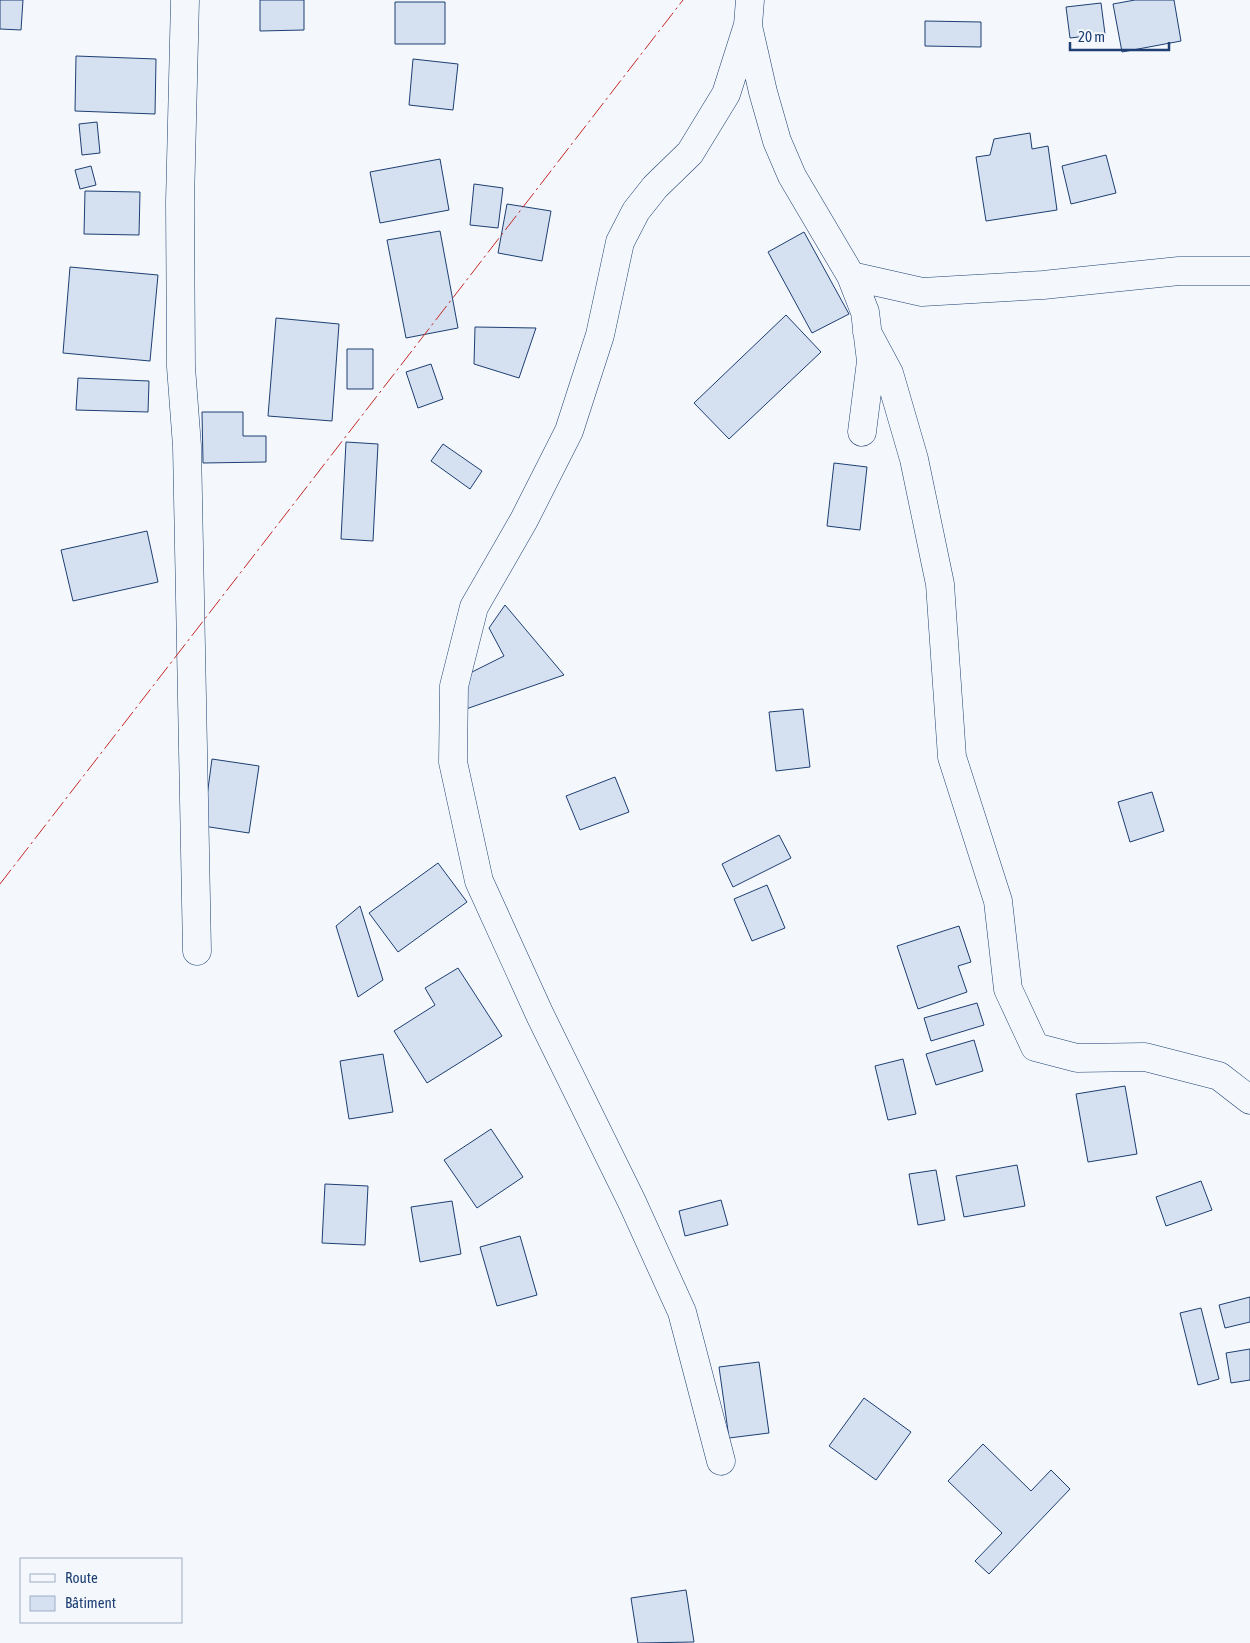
<svg xmlns="http://www.w3.org/2000/svg" width="1250" height="1643" viewBox="0 0 1250 1643" font-family="'Asap Condensed',sans-serif">
  <style>
    .building { fill: #d5e0f0; stroke: #1d3f73 }
    .lines { fill: none; stroke-linecap: round; stroke-linejoin: round }
    .street-casing { stroke: #1d3f73; stroke-width: 29 }
    .street { stroke: #f4f7fb; stroke-width: 28 }
    .power { stroke: #c62828; stroke-width: 1; stroke-dasharray: 18 4 2.5 4; stroke-linecap: butt }
  </style>
  <rect width="100%" height="100%" fill="#f4f7fb"/>
  <!-- building -->
  <path class="building" d="M0,0H23L21,30L0,29Z
    M260,0H304V30L260,31Z
    M1135,0H1174L1181,41L1122,52L1113,4Z
    M395,2H445V44H395Z
    M1101,3L1105,34L1070,38L1066,7Z
    M925,21L981,22V47L925,46Z
    M76,56L156,59L155,114L75,111Z
    M413,59L458,64L453,110L409,105Z
    M97,122L100,153L82,155L79,124Z
    M1030,133L1032,149L1048,146L1057,210L986,221L976,157L990,155L994,139Z
    M1106,155L1116,193L1071,204L1062,166Z
    M440,159L449,210L380,223L370,172Z
    M91,166L96,185L80,189L75,170Z
    M474,184L503,188L498,228L470,225Z
    M85,191L140,192L139,235L84,234Z
    M507,204L551,211L542,261L498,253Z
    M440,231L458,328L406,338L387,240Z
    M804,232L849,314L812,333L768,252Z
    M70,267L158,275L150,361L63,353Z
    M786,315L821,352L729,439L694,403Z
    M276,318L339,324L332,421L268,416Z
    M475,327L536,328L519,378L474,364Z
    M347,349H373V389H347Z
    M431,364L443,399L418,408L406,372Z
    M78,378L149,381L148,412L76,410Z
    M202,412H243V436H266V462L203,463Z
    M346,442L378,444L373,541L341,539Z
    M443,444L482,471L470,489L431,461Z
    M834,463L867,467L860,530L827,526Z
    M147,531L158,582L73,601L61,550Z
    M505,605L564,675L466,709V675L504,656L489,628Z
    M803,709L810,767L776,771L769,712Z
    M212,759L259,766L249,833L203,826Z
    M615,777L629,812L580,830L566,796Z
    M1152,792L1164,831L1130,842L1118,802Z
    M779,835L791,858L733,887L722,864Z
    M438,863L467,902L398,952L369,913Z
    M767,885L785,928L752,941L734,899Z
    M360,906L383,980L358,997L336,926Z
    M959,926L971,962L958,966L967,992L918,1009L897,946Z
    M458,968L502,1036L427,1083L394,1031L435,1005L425,988Z
    M977,1003L984,1025L931,1041L924,1018Z
    M974,1040L983,1071L936,1085L926,1054Z
    M383,1054L393,1112L349,1119L340,1061Z
    M903,1059L916,1114L888,1120L875,1066Z
    M1125,1086L1137,1154L1088,1162L1076,1094Z
    M491,1129L523,1177L477,1208L444,1160Z
    M1017,1165L1025,1206L964,1217L956,1176Z
    M936,1170L945,1220L918,1225L909,1174Z
    M1201,1181L1212,1210L1166,1226L1156,1197Z
    M325,1184L368,1186L365,1245L322,1243Z
    M721,1200L728,1225L685,1236L679,1211Z
    M452,1201L461,1254L420,1262L411,1207Z
    M520,1236L537,1295L497,1306L480,1247Z
    M1250,1297V1322L1225,1328L1219,1305Z
    M1201,1308L1219,1379L1198,1385L1180,1313Z
    M1250,1349V1380L1231,1383L1226,1353Z
    M759,1362L769,1433L729,1438L719,1367Z
    M864,1398L911,1432L876,1480L829,1446Z
    M983,1444L1031,1491L1051,1470L1070,1489L989,1574L975,1561L1002,1533L948,1481Z
    M686,1590L694,1642L638,1643L631,1598Z"/>
  <g class="lines">
    <defs>
      <path id="street" d="M185,0L180,202L181,367L187,446L197,951
        M748,26L763,92L777,141L792,176L851,276L865,312L871,361L862,432
        M851,276L922,292L1043,285L1179,271H1250
        M867,332L889,373L914,459L940,584L952,757L998,901L1008,989L1035,1047L1077,1058L1145,1057L1219,1076L1250,1100
        M721,1461L682,1312L632,1202L540,1015L479,881L453,762L454,686L474,607L524,520L569,431L600,335L620,242L636,211L655,187L690,153L726,94L748,25L750,0"/>
    </defs>
    <!-- street casing -->
    <use href="#street" class="street-casing"/>
    <!-- street -->
    <use href="#street" class="street"/>
    <!-- power -->
    <path class="power" d="M0,884L683,0"/>
  </g>
  <!-- legend -->
  <rect x="20" y="1558" width="162" height="65" fill="#f4f7fb" stroke="#9eadc5"/>
  <rect x="30" y="1574" width="25" height="8" fill="#f4f7fb" stroke="#9eadc5"/>
  <text x="65" y="1583" font-size="15" fill="#1d3f73">Route</text>
  <rect x="30" y="1596" width="25" height="15" fill="#d5e0f0" stroke="#9eadc5"/>
  <text x="65" y="1608" font-size="15" fill="#1d3f73">Bâtiment</text>
  <!-- scale -->
  <path d="M1070 42v8h99v-8" fill="none" stroke="#1d3f73" stroke-width="2.5"/>
  <text x="1078" y="42" font-size="15" fill="#1d3f73" stroke="#f4f7fb" stroke-width="4" paint-order="stroke">20 m</text>
</svg>
